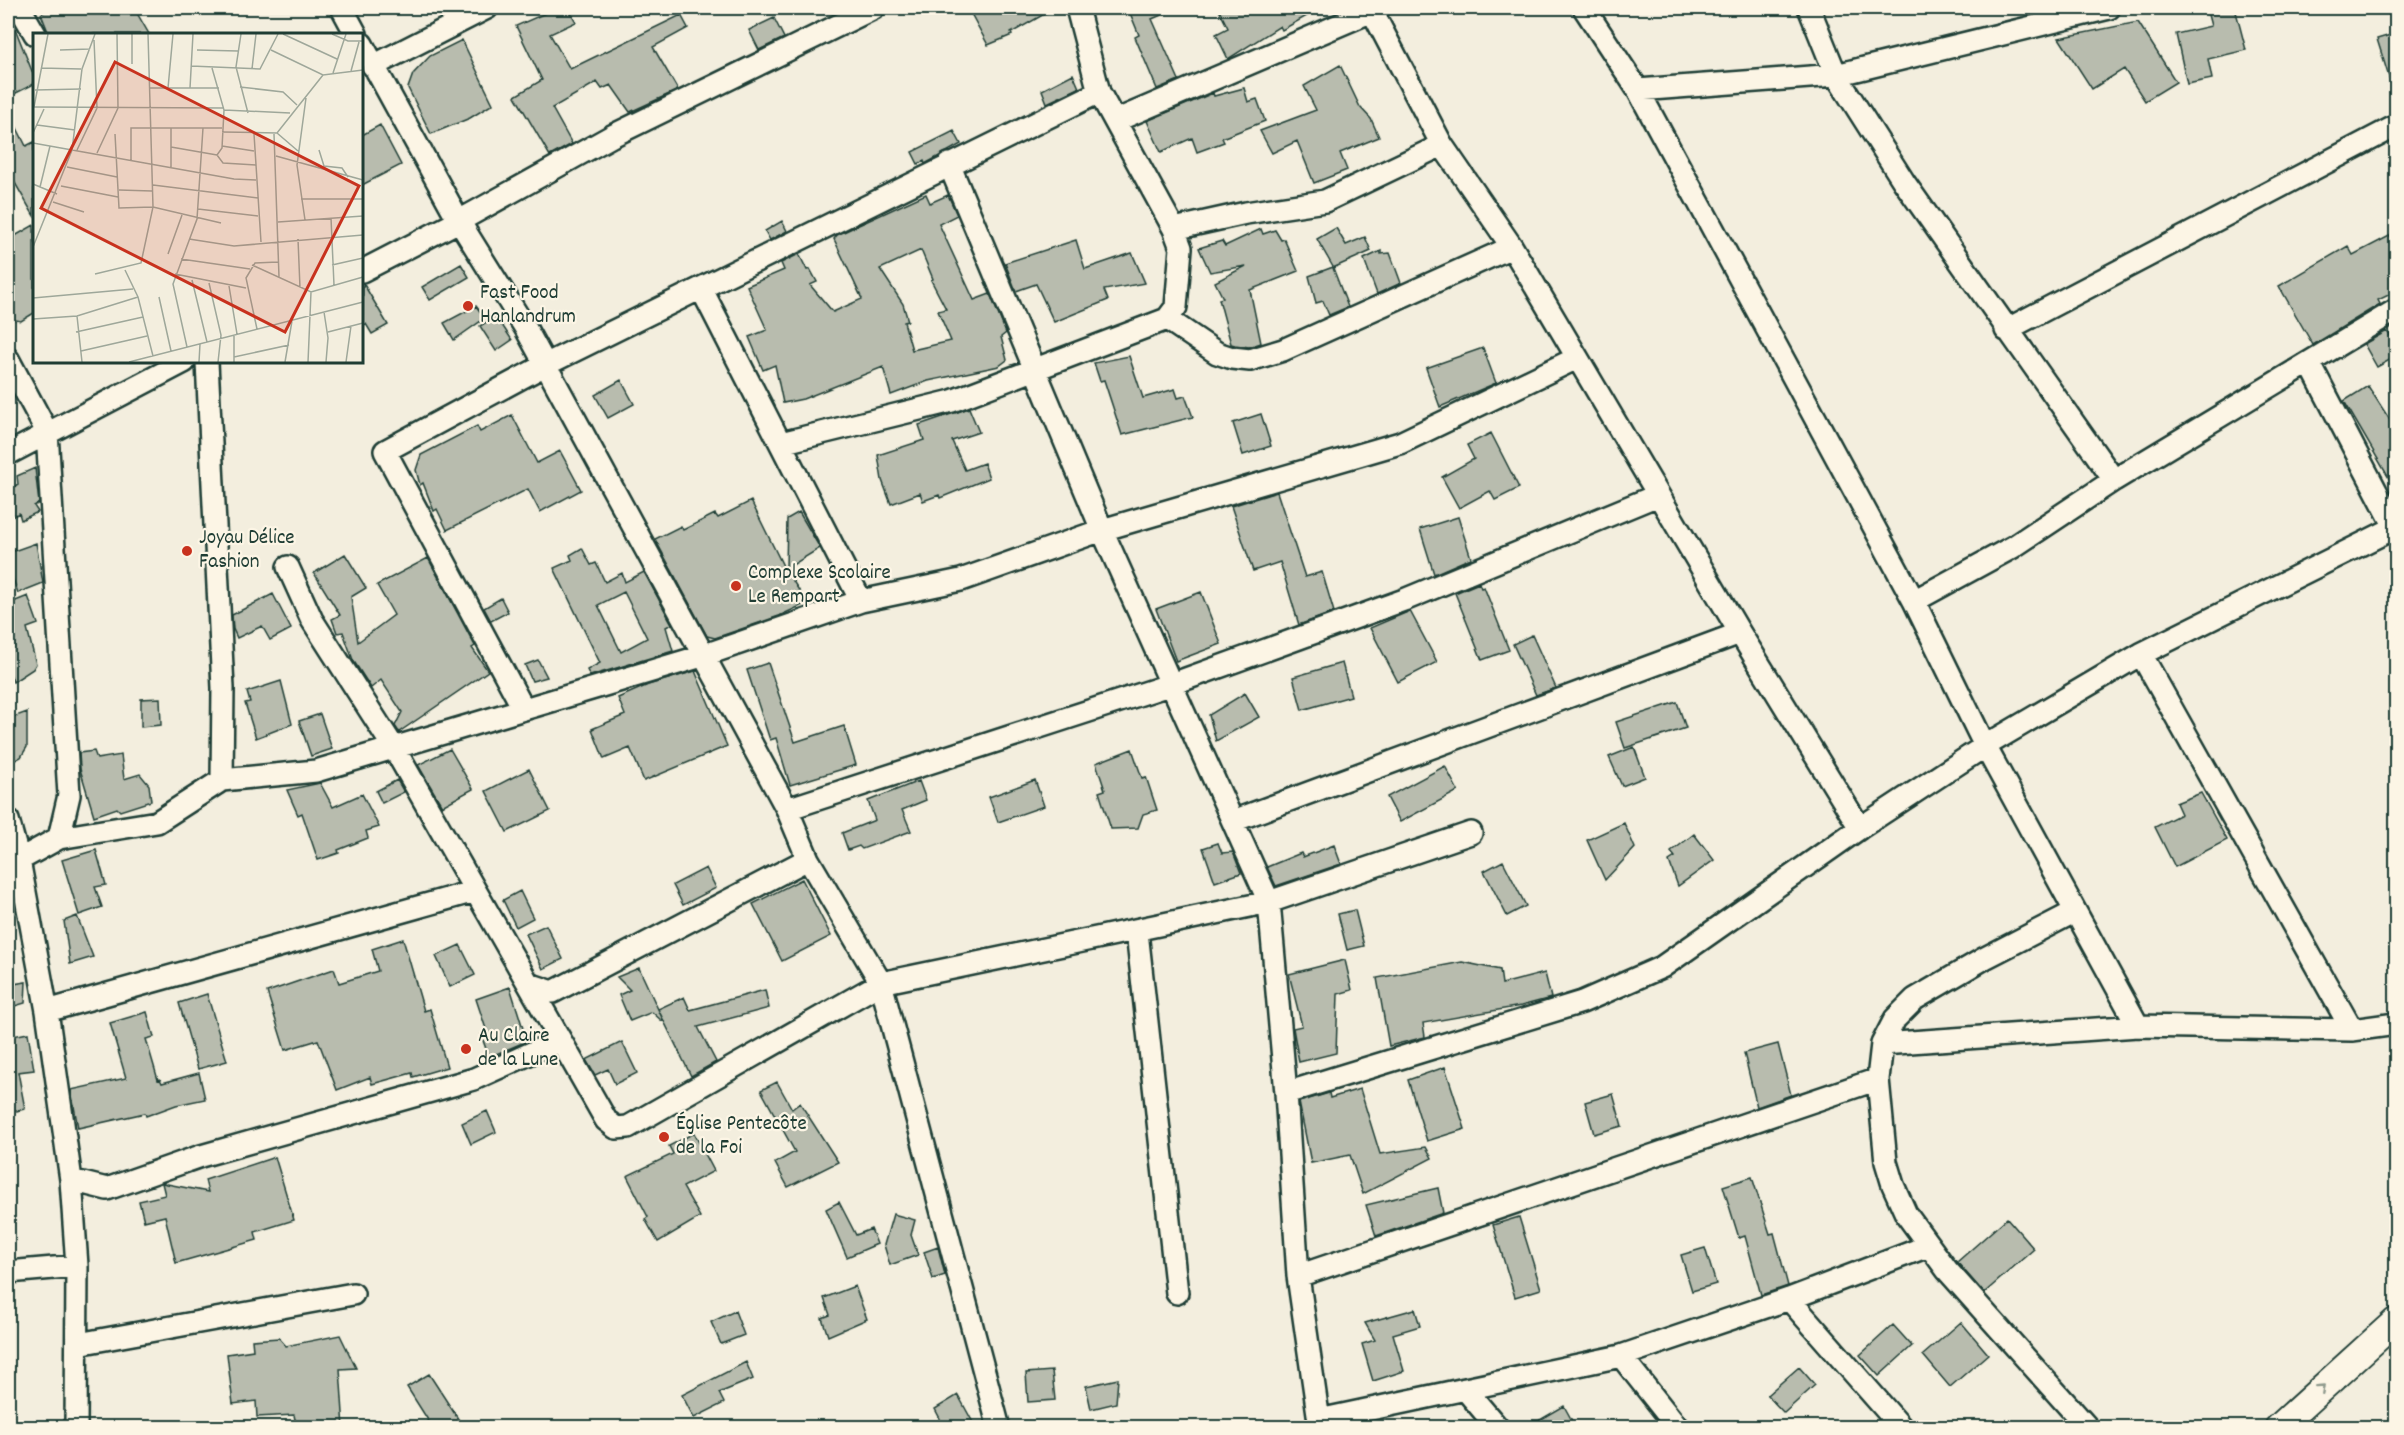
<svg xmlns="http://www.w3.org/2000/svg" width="2404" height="1435" viewBox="0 0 2404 1435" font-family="Dekko,sans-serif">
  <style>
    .building { fill: #b8bcae; stroke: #1f3d34; stroke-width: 1.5; fill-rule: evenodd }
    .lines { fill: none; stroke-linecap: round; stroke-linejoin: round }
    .minor-casing { stroke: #1f3d34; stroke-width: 26 }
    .major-casing { stroke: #1f3d34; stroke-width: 30 }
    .minor { stroke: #fcf5e5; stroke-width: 21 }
    .major { stroke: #fcf5e5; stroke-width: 26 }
    .oneway { stroke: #8e998c }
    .poi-dot { fill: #c8321e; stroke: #fcf5e5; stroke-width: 2 }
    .labels { text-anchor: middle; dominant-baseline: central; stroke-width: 4.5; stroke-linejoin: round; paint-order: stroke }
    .poi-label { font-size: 21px; fill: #1f3d34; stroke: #fcf5e5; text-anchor: start }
    .inset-road { fill: none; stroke: #9ea79a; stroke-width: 1.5 }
    .view { fill: #c8321e; fill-opacity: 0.15; stroke: #c8321e; stroke-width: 3 }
    .inset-edge { fill: none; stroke: #1f3d34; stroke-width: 3 }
  </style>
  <rect width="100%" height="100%" fill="#f3eede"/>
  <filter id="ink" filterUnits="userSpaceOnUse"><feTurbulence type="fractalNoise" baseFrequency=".0167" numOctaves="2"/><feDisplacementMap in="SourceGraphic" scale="12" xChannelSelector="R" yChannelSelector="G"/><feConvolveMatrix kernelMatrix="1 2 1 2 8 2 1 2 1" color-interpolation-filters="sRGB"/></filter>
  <g filter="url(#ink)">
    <!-- building -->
    <path class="building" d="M50,8H134L149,34H49L41,14Z
      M557,8H568L576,22L550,34L570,69L681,15L688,28L653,47L678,90L630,112L611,85L602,89L597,82L552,108L572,144L550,156L515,96L542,80L516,26Z
      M968,8H1055L1011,33L1012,35L988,45Z
      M1128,8H1178L1152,19L1179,80L1157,89L1135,37L1139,35Z
      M1218,8H1321L1282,30L1280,26L1228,59L1216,34L1228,28Z
      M2219,8H2235L2246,50L2208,59L2212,79L2187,84L2176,34L2211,26L2207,11Z
      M8,11L34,76V84L8,97Z
      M774,18L784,38L759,50L749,30Z
      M2138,22L2176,82L2145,101L2124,69L2092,89L2059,38Z
      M2397,33V89L2393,90L2377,39Z
      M462,40L493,104L470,118L431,134L408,88L413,74L430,56Z
      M1340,65L1360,107L1371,119L1379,137L1340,153L1347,170L1314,183L1297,141L1272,153L1260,131L1316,110L1304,86Z
      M1073,74L1079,88L1047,103L1042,90Z
      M1244,88L1248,102L1257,99L1265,121L1222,138L1224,142L1197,152L1192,138L1161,152L1147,121L1213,93L1214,96Z
      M8,110L26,146L34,142V216L8,171Z
      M380,125L401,165L362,185V135Z
      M954,131L961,144L925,164L924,161L918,164L912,152Z
      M926,194L930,203L948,195L957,215L939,224L974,300L990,294L1006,333L1001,337L1007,360L999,366L928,381L891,395L883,367L803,399L783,403L775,365L763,370L749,337L767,330L747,286L784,270L781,263L799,254L807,270L810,269L817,282L810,285L833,312L862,299L834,239L837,235ZM921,250L933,279L931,280L946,309L938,311L951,341L912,350L904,322L908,321L903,304L880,269Z
      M782,221L787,231L770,240L765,231Z
      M34,225V313L21,321L10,319L11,315L8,313V240Z
      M1336,228L1346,245L1365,237L1371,251L1333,268L1348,307L1329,315L1323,301L1316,303L1309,276L1333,267L1317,239Z
      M1261,229L1263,234L1275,230L1281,240L1284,239L1298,271L1250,290L1261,343L1249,347L1235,345L1231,344L1219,299L1223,298L1215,282L1246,266L1210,272L1199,248L1222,241L1225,246Z
      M2397,232V291L2378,300L2380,304L2313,345L2279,286L2348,246L2353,255Z
      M1076,240L1085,269L1132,253L1145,283L1104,290L1108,300L1054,322L1036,284L1016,291L1005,263Z
      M1381,251V254L1390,253L1401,283L1377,294L1364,259Z
      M461,264L469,277L430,300L422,287Z
      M363,283L388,325L372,334L366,324L362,326Z
      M476,306L485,318L454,340L444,323Z
      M496,316L512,340L496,351L480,326Z
      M2387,331L2397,347V356L2377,367L2364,344Z
      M1483,348L1496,383L1440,407L1426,368Z
      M1129,356L1143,398L1175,389L1178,398L1185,396L1193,417L1122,435L1104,380L1100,381L1094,363Z
      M621,380L634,404L608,418L595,395Z
      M2368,386L2397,431V492L2344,401Z
      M969,408L979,432L952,441L965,470L984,463L989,478L940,498L939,495L923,501L920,493L891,504L882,480L878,455L924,440L919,425Z
      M1261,414L1271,446L1243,455L1233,423Z
      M512,415L537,463L560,451L581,490L540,512L528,489L447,530L437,509L434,511L423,483L420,485L416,470L421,455L477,426L480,432Z
      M1491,433L1519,488L1495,500L1490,491L1459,508L1442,477L1474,459L1467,445Z
      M35,468L39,503L34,506L38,512L21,520L19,513L8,519V490L18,484L17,476Z
      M1277,492L1305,577L1322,572L1334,612L1299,625L1280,562L1253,571L1231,506Z
      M751,501L786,572V570L807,603L779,616L715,638L707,636L655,539L681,526L683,530L715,514L718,518Z
      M799,512L820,548L786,569L787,519Z
      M1458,517L1471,558L1434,574L1420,529Z
      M36,543L43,583L18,593L8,565V553Z
      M582,548L591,565L596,563L605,582L622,573L625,582L644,572L672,624L666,627L673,651L590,676L587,670L600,663L554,568L572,560L570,555ZM624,592L647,638L621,652L598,605Z
      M345,554L366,588L351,597L358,642L394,615L377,585L428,558L475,646L472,648L488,671L399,732L395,726L402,712L381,680L371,688L353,660L343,632L337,633L332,619L340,615L314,573Z
      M1479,583L1481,588L1484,587L1509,650L1482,660L1455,593Z
      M1201,592L1221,644L1176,661L1156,609Z
      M273,594L291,629L270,640L262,626L237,638L233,629L232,615Z
      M28,596L38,624L27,628L36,664L33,669L13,682L8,668V604Z
      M501,598L508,612L491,621L484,608Z
      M1410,611L1437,662L1398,682L1370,628Z
      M1532,635L1556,688L1536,695L1513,644Z
      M538,660L547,677L532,681L525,665Z
      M768,663L795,742L844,726L856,765L790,785L776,738L770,740L747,670Z
      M1342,663L1351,696L1302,710L1293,677Z
      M695,671L727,746L644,781L630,748L604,759L592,729L625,715L618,698L648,685Z
      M281,681L292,724L256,738L245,703L250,702L247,692Z
      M1245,693L1259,717L1216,741L1209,715Z
      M160,698L161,725L141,727V699Z
      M1677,702L1686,728L1625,748L1616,722Z
      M27,712V747L21,757L8,764V719Z
      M320,714L332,749L311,756L299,721Z
      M1634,747L1645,777L1622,786L1609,757Z
      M450,749L473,789L442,806L418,765Z
      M1132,749L1142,778L1146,777L1157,810L1143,814L1138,828L1111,829L1099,792L1105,790L1096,763Z
      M94,751L97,759L121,755L124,779L140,774L149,785L151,801L120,811L117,808L94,816L80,769L79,753Z
      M1445,766L1458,791L1400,822L1387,797Z
      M529,769L550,811L507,832L486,791Z
      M397,780L404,792L382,803L376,791Z
      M1035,780L1044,806L998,822L989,797Z
      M919,781L926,800L902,810L911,831L862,849L859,846L848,850L842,833L875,820L868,801Z
      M320,783L333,807L362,794L379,827L366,831L368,838L338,850L339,853L318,860L302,813L298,815L287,790Z
      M2201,793L2227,840L2175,867L2155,827L2181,814L2176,803Z
      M1624,823L1635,848L1605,880L1587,840Z
      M1694,834L1714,860L1678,886L1669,861L1675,857L1671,852Z
      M1218,843L1222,853L1233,852L1241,873L1215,882L1203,848Z
      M1334,845L1341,864L1276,886L1267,867L1301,853L1303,857Z
      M96,850L106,885L95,887L102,907L79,915L62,860Z
      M1503,861L1526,906L1507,916L1484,871Z
      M706,868L716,888L683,905L673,885Z
      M802,879L831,936L782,961L753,904Z
      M520,891L533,918L516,927L503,900Z
      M1355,910L1364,946L1347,950L1338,914Z
      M77,916L93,957L70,964L64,921Z
      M546,925L563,959L543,969L526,934Z
      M403,939L424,1011L430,1009L447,1067L413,1077L412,1073L372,1084L370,1077L337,1090L318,1040L285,1050L267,992L334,969L339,983L378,971L372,949Z
      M460,945L475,975L450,987L436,956Z
      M1345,960L1352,990L1338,994L1336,1053L1299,1062L1293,1028L1302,1026L1289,974Z
      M1462,962L1500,970L1502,984L1545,973L1551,998L1521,1006L1423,1023L1425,1037L1389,1046L1377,978Z
      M639,968L663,1020L662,1021L652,1012L630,1021L619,995L630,990L617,977Z
      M26,982L25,1003L8,1008V985Z
      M510,987L527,1041L489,1057L481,1035L487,1032L476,999Z
      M765,990L769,1008L698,1027L716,1062L691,1076L658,1009L684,997L690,1010Z
      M207,994L227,1061L198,1069L179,1003Z
      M147,1012L154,1037L146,1039L158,1080L160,1079L162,1083L199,1073L205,1099L176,1105L146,1116L145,1113L78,1128L71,1090L126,1078L110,1023Z
      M28,1033L34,1070L18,1072L25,1109L8,1113V1037Z
      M622,1042L637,1073L615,1084L608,1069L595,1075L586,1060Z
      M1778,1044L1791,1095L1757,1107L1744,1053Z
      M1445,1067L1465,1129L1427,1141L1408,1080Z
      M777,1082L792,1109L800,1103L838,1162L788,1187L775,1163L795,1152L761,1090Z
      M1360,1089L1380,1154L1426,1147L1432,1158L1363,1194L1350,1155L1311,1163L1299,1102L1329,1093L1330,1098Z
      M1613,1094L1622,1126L1594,1134L1585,1102Z
      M487,1111L496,1132L471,1144L462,1123Z
      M694,1133L714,1171L683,1187L700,1217L658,1242L645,1219L648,1217L627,1176L673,1154L669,1146Z
      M275,1157L294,1220L255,1232L257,1240L176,1263L165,1216L144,1221L139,1201L165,1195L162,1183L208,1192L205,1180Z
      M1752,1177L1770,1234L1774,1233L1788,1286L1761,1295L1745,1236L1739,1238L1723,1186Z
      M1438,1188L1443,1213L1376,1236L1366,1205Z
      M839,1202L856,1235L871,1229L877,1244L847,1257L826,1209Z
      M893,1214L915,1220L911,1235L918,1255L890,1265L884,1245Z
      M1519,1217L1541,1289L1515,1297L1493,1225Z
      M2007,1218L2034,1249L1984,1293L1957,1262Z
      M938,1247L945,1275L933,1279L924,1252Z
      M1705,1248L1716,1284L1692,1291L1681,1255Z
      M855,1286L867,1319L828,1336L822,1318L830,1315L824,1298Z
      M1415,1309L1420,1326L1393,1334L1404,1371L1373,1381L1362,1344L1375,1340L1365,1323Z
      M735,1311L744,1335L721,1344L711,1322Z
      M1961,1322L1988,1354L1950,1387L1923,1355Z
      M1893,1325L1912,1346L1879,1376L1860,1355Z
      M340,1335L356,1368L340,1369L344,1428H297L294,1415L257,1417L256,1401L233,1404L227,1354L253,1350L252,1340L279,1338L286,1346Z
      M746,1362L753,1379L719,1393L724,1403L694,1418L682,1395Z
      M1799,1367L1815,1385L1784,1413L1767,1395Z
      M1052,1371L1055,1400L1028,1402L1026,1373Z
      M429,1374L464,1428H433L407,1387Z
      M1118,1379L1116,1403L1091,1409L1086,1386Z
      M958,1395L976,1428H945L935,1409Z
      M1564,1406L1576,1428H1526Z"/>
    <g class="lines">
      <defs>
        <path id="minor" d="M20,8L35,34
          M342,8L356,34
          M1584,8L1638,90L1914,601L1985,746L2138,1026
          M1809,8L1836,75L1904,182L2114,480
          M1372,11L1442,145L1512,247L1740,633L1860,828
          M362,44L459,221L526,329L787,809L808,859L881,983L999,1428
          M373,66L487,8
          M1638,90L1836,75L2109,8
          M1115,121L1379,8
          M949,164L1102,530L1269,902L1286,1093L1298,1276L1320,1428
          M1174,229L1246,213L1325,201L1442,145
          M362,271L459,221L612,136L874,8
          M702,290L861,601
          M1167,319L1217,353L1232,358L1250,360L1283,350L1512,247
          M2006,330L2396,126
          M8,359L47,432L69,795L59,838
          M207,362L223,688L222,780
          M2310,364L2396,529
          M781,443L952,401L1167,319L1176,307L1181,248L1174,229L1099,92L1077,8
          M8,454L184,362
          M288,567L312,620L394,748L606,1120L616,1128L628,1127L881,983L1269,902L1471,833
          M1914,601L2013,547L2114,480L2396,310
          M2141,654L2352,1030
          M523,708L385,451L545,365L1099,92
          M787,809L1172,684L1404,600L1658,495
          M8,820L19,860L47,1011L71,1180L77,1266L76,1428
          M1233,821L1740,633
          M8,861L19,860L59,838L157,822L222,780L316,771L702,656L861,601L961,580L1102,530L1400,443L1577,358
          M2074,912L1985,958L1915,999L1895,1019L1882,1044L1878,1079L1886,1162L1893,1185L1906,1214L1947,1270L2088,1428
          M1137,932L1177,1293
          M529,984L553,992L808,859
          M47,1011L475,891
          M1882,1044L2138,1026L2352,1030L2396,1024
          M1286,1093L1582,1002L1662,967L1860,828L1985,746L2141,654L2396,527
          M71,1180L107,1189L201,1156L474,1079L560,1040
          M8,1272L77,1266
          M1298,1276L1878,1079
          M1789,1299L1902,1428
          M78,1344L353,1294
          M1621,1356L1678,1428
          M1465,1389L1498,1428
          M1319,1420L1621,1356L1789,1299L1928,1246"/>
        <path id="major" d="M2278,1428L2396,1321"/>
      </defs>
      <!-- minor casing -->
      <use href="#minor" class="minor-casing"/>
      <!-- major casing -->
      <use href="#major" class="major-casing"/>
      <!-- minor -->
      <use href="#minor" class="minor"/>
      <!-- major -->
      <use href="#major" class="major"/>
    </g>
    <!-- one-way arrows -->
    <defs><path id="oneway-chevron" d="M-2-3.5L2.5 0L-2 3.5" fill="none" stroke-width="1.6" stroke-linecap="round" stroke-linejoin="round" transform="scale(1.5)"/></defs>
    <use class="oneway" href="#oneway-chevron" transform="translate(2321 1388) rotate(-42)"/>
  </g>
  <!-- markers -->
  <g class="poi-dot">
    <circle cx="468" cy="306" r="6"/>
    <circle cx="187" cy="551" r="6"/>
    <circle cx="736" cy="586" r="6"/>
    <circle cx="466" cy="1049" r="6"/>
    <circle cx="664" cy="1137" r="6"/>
  </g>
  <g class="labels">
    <!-- poi labels -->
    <g class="poi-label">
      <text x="480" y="294">Fast Food<tspan x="480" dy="24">Hanlandrum</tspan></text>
      <text x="199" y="539">Joyau Délice<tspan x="199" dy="24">Fashion</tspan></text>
      <text x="748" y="574">Complexe Scolaire<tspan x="748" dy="24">Le Rempart</tspan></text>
      <text x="478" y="1037">Au Claire<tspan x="478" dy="24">de la Lune</tspan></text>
      <text x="676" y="1125">Église Pentecôte<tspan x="676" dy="24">de la Foi</tspan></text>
    </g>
  </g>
  <!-- overview -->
  <g transform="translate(33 33)">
    <rect width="330" height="330" fill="#f3eede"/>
    <path class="inset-road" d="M208,1L203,34L215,80M250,1L304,26M299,1L315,8H330M27,17L57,16M164,17L205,18M238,17L290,42L330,37M99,31V1M158,33L227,36L245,1M8,35L48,36M179,35L191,77L189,115L184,122M219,36L223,1M318,38L326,9M300,40L313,1M207,54L250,59L264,72M116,55H186M135,55L140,1M157,55L160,1M2,57L48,56M0,74L191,75M1,74L15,1M191,77L257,80M4,92L42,97M138,95V135M189,99L244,100L290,42M0,100L11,76M244,100L265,118M82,101L86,175L120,174L188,190M221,101L228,209M241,101L246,244M0,110L201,146L223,147M189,113L221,118M138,114L184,122M44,117L64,75L61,7M286,117L291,133L309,135L315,144M64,120L85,75L84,1M184,122L190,130L223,132M243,123L330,147M98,128V95H189M34,134L84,144M0,151L24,161M120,152L225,165M28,153L85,164M7,154L17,113M86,157L119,158M268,166H330M20,169L51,179M165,176L225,183M298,185L301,252M272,187L264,132L273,65M245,189L330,183M156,206L201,213L330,202M265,206L267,255M0,214L39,117L49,36L62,1M135,221L149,182M148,226L217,236M219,232L278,259L330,244M299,232L330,225M92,237L105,264L120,323M62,241L108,230L120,174L115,1M142,241L213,255M159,247L174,309M176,250L188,302L185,329M196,253L204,301M126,264L138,318M0,265L100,256M291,279L295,305L293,329M44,283L49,329M0,286L44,283L105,264M224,296L213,245L222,230L245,229M43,299L110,284M295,299L330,290M154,314L140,251L164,186L170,95M48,318L114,303M201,324L256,312M96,329L330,269M166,329L167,311M201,329V302M252,329L259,288M275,329L278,259M313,329L318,293"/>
    <path class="view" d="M82,29L326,153L252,299L8,175Z"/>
    <rect width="330" height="330" class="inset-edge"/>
  </g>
  <!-- margin -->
  <rect width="2404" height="1435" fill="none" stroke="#fcf5e5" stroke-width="30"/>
  <rect x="15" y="15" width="2374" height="1405" fill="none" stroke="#1f3d34" stroke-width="2" filter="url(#ink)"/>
</svg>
